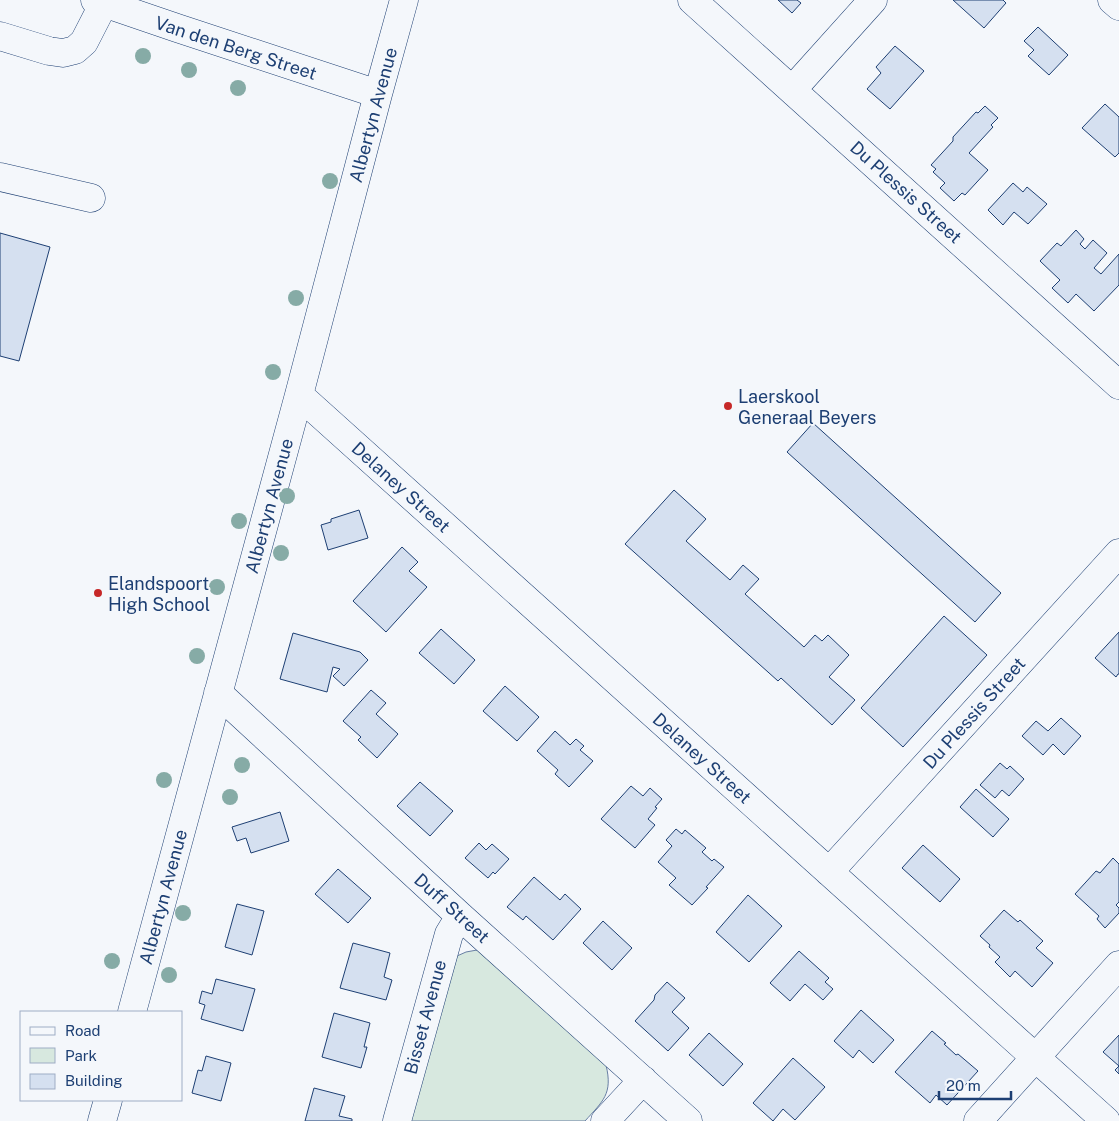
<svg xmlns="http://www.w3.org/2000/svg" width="1119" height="1121" viewBox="0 0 1119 1121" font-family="'Public Sans',sans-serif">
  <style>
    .green { fill: #d7e8df; stroke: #687fa3 }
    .building { fill: #d5e0f0; stroke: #1d3f73 }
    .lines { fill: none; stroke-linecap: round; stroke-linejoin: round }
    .minor-casing { stroke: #1d3f73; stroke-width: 29 }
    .minor { stroke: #f4f7fb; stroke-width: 28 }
    .tree { fill: #86aba6 }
    .poi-dot { fill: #c62828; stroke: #f4f7fb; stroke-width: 2 }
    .labels { text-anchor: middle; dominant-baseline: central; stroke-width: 4; stroke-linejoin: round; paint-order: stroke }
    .street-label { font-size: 18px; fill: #1d3f73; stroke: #f4f7fb }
    .poi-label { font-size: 18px; fill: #1d3f73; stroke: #f4f7fb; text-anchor: start }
  </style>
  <rect width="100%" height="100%" fill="#f4f7fb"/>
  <!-- green -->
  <path class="green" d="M477,950L489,955L606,1065C613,1094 603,1101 585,1121H410L457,956L466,952Z"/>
  <!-- building -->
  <path class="building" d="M778,0H797L801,3L792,13Z
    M953,0H1003L1006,3L984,28Z
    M1038,27L1068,55L1049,75L1028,56L1034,50L1024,41Z
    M895,46L924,71L890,109L867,89L881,73L876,67Z
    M1105,104L1119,117V153L1115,157L1082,128Z
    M985,106L998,118L991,125L993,127L969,153L988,170L965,195L962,193L954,201L940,188L945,183L933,172L936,169L931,165L953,141V137L976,112L978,113Z
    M1013,183L1023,192L1027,187L1047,204L1028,224L1014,212L1003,225L988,210Z
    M1076,230L1084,239L1080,244L1085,249L1093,240L1107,253L1094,268L1101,274L1119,254V285L1094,311L1076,294L1068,303L1052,288L1060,280L1040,261L1057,243L1061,246Z
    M0,233L50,247L19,361L0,356Z
    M813,423L1001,593L975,622L787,452Z
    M674,490L706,519L686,541L730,580L743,565L759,579L745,594L804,647L815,635L822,641L828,635L849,655L829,677L855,700L832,725L781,678L778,681L625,544Z
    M359,510L368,538L328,550L321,525L331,522V519Z
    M402,547L418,562L409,571L427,587L386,632L353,601Z
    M944,616L987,655L903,747L861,708Z
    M441,629L475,660L454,684L419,653Z
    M1119,632V674H1118L1116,677L1095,658Z
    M293,633L360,652L368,660L344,686L333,676L340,669L333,667L327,692L280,679Z
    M505,686L539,717L517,741L483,711Z
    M371,690L386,703L376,714L398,734L377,758L358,740L361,737L343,721Z
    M1061,718L1081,736L1064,755L1053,744L1043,755L1022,736L1036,721L1048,731Z
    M555,731L570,745L576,739L584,746L580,750L593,761L569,787L555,774L558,770L537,751Z
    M1000,763L1007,769L1010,766L1024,779L1009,796L1002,790L995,798L980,785Z
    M420,782L453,811L430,836L397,806Z
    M631,786L643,796L650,788L662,799L655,807L657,808L648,819L655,825L635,848L601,819Z
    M976,789L1009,819L993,837L960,807Z
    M280,812L289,841L251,853L246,838L237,841L232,827Z
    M676,829L682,834L685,830L706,848L702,852L712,861L714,859L724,867L706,887L708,888L692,905L669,885L676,878L658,862L672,846L666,840Z
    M479,843L486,850L492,844L509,859L495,874L493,872L488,878L465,858Z
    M923,845L960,879L940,902L902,868Z
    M1113,858L1119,864V902L1116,905L1119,908V913L1105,928L1097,919L1099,916L1075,894L1096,871L1100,873Z
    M338,869L371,898L348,923L315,894Z
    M534,877L560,900L565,894L581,909L553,940L526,916L523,920L507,907Z
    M748,895L782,926L749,962L716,932Z
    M237,904L264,911L252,955L225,947Z
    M1004,910L1018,922L1020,920L1043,941L1036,948L1053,963L1032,987L1015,971L1010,977L995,962L1000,957L989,947L990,945L980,936Z
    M603,921L632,948L612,970L583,943Z
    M353,943L390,953L384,977L392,980L386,1000L340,988Z
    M799,951L829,978L825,982L833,989L823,1000L805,984L790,1001L770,983Z
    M216,979L255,989L243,1031L201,1019L205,1005L199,1003L202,991L212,994Z
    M667,982L685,998L672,1012L689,1028L668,1051L635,1021L654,1000L655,995Z
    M861,1010L894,1040L873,1063L859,1050L853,1058L834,1041Z
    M334,1013L370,1023L364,1047H367L361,1068L322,1057Z
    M932,1031L946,1043L944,1044L956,1055L958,1054L978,1071L947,1105L936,1095L930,1103L895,1072Z
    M709,1033L743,1064L723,1086L689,1055Z
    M1119,1035V1074L1115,1070L1119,1066L1103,1052Z
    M206,1056L231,1063L221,1101L192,1093L198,1070L202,1071Z
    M793,1058L825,1087L795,1120L783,1109L773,1121L753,1103Z
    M314,1088L345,1096L339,1116L352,1119V1121H305Z"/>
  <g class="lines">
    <defs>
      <path id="minor" d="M95,0L177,28L378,94
        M692,0L1119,385
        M1112,0L1119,6
        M0,36L49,51L63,53L75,50L84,42L104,3
        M792,90L873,0
        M0,177L91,198
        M299,395L1106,1121
        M218,693L460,916L688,1121
        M829,872L1119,553
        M132,1012L299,395L378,94L404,0
        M102,1121L108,1100
        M397,1121L449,934L460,916
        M605,1121L643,1080
        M978,1121L1119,965"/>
    </defs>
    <!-- minor casing -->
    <use href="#minor" class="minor-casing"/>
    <!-- minor -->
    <use href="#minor" class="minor"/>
  </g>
  <!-- trees -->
  <g class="tree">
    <circle cx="143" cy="56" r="8"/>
    <circle cx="189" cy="70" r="8"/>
    <circle cx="238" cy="88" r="8"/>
    <circle cx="330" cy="181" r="8"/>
    <circle cx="296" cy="298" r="8"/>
    <circle cx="273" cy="372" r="8"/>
    <circle cx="287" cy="496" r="8"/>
    <circle cx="239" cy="521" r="8"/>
    <circle cx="281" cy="553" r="8"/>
    <circle cx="217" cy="587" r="8"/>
    <circle cx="197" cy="656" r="8"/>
    <circle cx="242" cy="765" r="8"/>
    <circle cx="164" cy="780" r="8"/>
    <circle cx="230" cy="797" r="8"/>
    <circle cx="183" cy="913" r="8"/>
    <circle cx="112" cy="961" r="8"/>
    <circle cx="169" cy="975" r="8"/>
  </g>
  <!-- markers -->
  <g class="poi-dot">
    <circle cx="728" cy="406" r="5"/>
    <circle cx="98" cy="593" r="5"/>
  </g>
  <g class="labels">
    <!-- street labels -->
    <g class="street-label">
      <text transform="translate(236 48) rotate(18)">Van den Berg Street</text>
      <text transform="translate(373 115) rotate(-75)">Albertyn Avenue</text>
      <text transform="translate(906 192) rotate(42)">Du Plessis Street</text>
      <text transform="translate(401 487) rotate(42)">Delaney Street</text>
      <text transform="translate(269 506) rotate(-75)">Albertyn Avenue</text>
      <text transform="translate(974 713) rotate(-48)">Du Plessis Street</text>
      <text transform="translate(702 758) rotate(42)">Delaney Street</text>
      <text transform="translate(163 897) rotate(-75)">Albertyn Avenue</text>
      <text transform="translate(452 908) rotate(42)">Duff Street</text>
      <text transform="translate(425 1017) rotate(-75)">Bisset Avenue</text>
    </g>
    <!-- poi labels -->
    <g class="poi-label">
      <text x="738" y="396">Laerskool<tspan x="738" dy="21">Generaal Beyers</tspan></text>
      <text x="108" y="583">Elandspoort<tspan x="108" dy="21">High School</tspan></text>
    </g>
  </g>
  <!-- legend -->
  <rect x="20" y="1011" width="162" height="90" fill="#f4f7fb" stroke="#9eadc5"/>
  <rect x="30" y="1027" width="25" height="8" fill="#f4f7fb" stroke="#9eadc5"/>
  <text x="65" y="1036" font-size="15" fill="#1d3f73">Road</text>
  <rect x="30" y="1048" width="25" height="15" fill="#d7e8df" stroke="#9eadc5"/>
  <text x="65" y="1061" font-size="15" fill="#1d3f73">Park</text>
  <rect x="30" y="1074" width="25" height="15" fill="#d5e0f0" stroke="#9eadc5"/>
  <text x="65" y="1086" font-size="15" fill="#1d3f73">Building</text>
  <!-- scale -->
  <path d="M939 1091v8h72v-8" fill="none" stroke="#1d3f73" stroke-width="2.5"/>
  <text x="946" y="1091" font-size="15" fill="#1d3f73" stroke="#f4f7fb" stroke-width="4" paint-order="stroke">20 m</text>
</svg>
